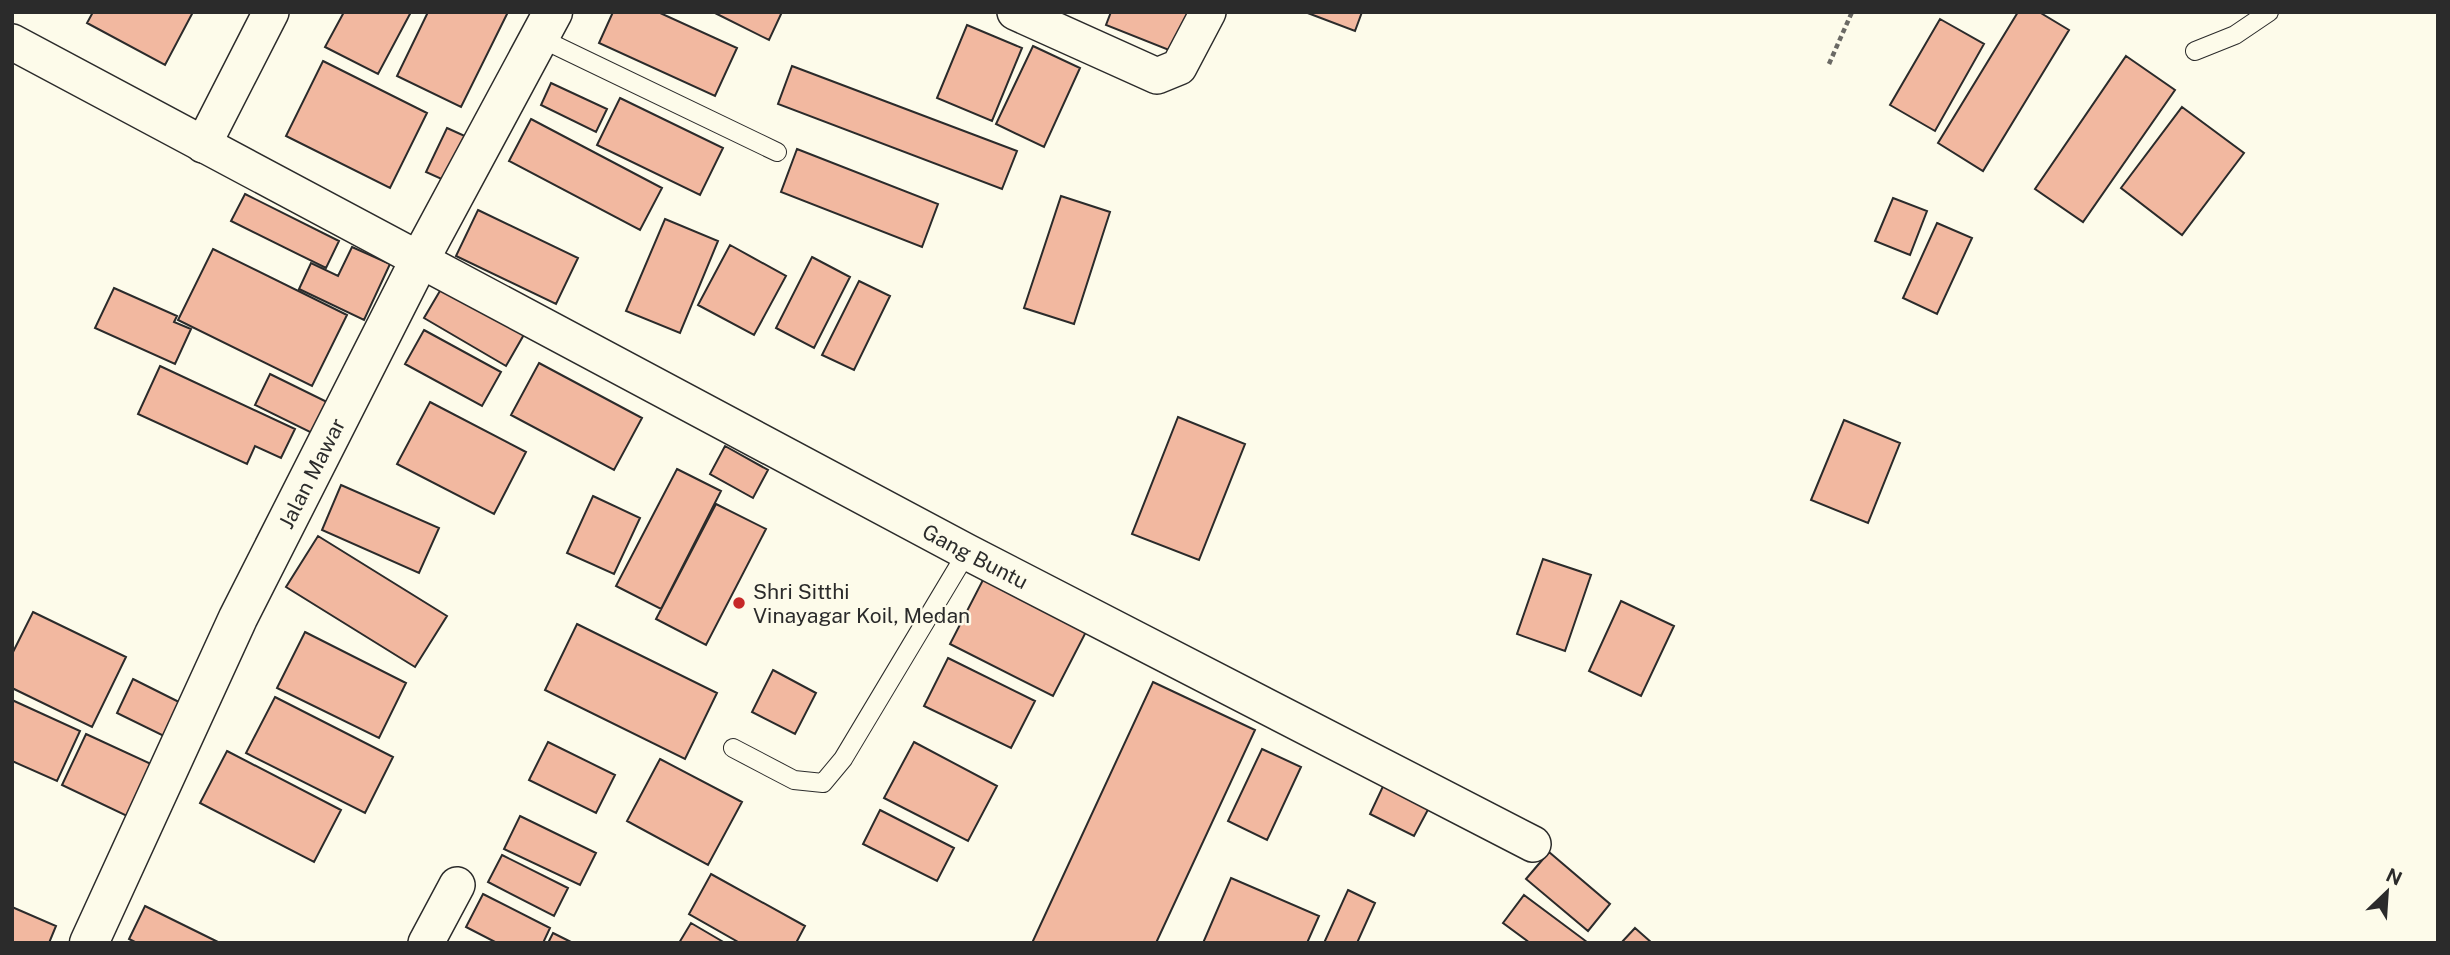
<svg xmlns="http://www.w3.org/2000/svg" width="2450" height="955" viewBox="0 0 2450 955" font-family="'Public Sans',sans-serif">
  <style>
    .building { fill: #f2b8a0; stroke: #2b2b2b; stroke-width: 2 }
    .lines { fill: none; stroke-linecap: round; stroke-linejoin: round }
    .service-casing { stroke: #2b2b2b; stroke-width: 20 }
    .minor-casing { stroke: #2b2b2b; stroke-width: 38 }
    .tertiary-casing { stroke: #2b2b2b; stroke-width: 41 }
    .path { stroke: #6a6964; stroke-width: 4.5; stroke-dasharray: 5 3.5; stroke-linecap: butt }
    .service { stroke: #fdfbea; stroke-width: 18 }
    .minor { stroke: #fdfbea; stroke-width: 35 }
    .tertiary { stroke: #fdfbea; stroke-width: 38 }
    .poi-dot { fill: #c62828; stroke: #fdfbea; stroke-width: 2.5 }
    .labels { text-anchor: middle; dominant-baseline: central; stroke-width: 5; stroke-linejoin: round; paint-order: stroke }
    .street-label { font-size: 21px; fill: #2b2b2b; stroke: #fdfbea }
    .poi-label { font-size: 21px; fill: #2b2b2b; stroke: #fdfbea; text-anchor: start }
  </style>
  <rect width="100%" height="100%" fill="#fdfbea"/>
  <!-- building -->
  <path class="building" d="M93,12H193L165,65L87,23Z
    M344,12H411L378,74L325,47Z
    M428,12H508L461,107L397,76Z
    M613,12H658L737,48L715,96L599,43Z
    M713,12H782L769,40Z
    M1111,12H1202L1184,56L1106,25Z
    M1305,12H1362L1355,31Z
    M2018,12H2039L2069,30L1983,171L1938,143Z
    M1940,19L1984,44L1935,131L1890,105Z
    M967,25L1022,48L992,121L937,98Z
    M1033,46L1080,68L1044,147L996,124Z
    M2126,56L2175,90L2083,222L2035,189Z
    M323,61L427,113L390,188L286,136Z
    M792,66L1017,151L1002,189L778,104Z
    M551,83L607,109L596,132L541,105Z
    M620,98L723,148L700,195L597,145Z
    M2182,107L2244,153L2182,235L2121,188Z
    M531,119L662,188L640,230L509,161Z
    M447,128L467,137L446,181L426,172Z
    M797,149L938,204L922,247L781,192Z
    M245,194L339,241L326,268L231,221Z
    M1061,196L1110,212L1074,324L1024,308Z
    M1893,198L1927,211L1910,255L1875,241Z
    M478,210L578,258L556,304L456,256Z
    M665,219L718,241L680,333L626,311Z
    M1937,223L1972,238L1937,314L1903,298Z
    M730,245L786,276L754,335L698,305Z
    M352,247L390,264L364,320L299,289L311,263L338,276Z
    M213,249L347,315L312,386L178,320Z
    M812,257L850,277L814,348L776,328Z
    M859,281L890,296L854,370L822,355Z
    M444,284L526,331L506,366L424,318Z
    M114,288L177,316L174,322L191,329L175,364L95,328Z
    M424,330L501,372L482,406L405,364Z
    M539,363L642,418L614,470L511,415Z
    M160,366L295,429L281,458L255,446L247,464L138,414Z
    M270,374L327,402L312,433L255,405Z
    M430,402L526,452L494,514L397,464Z
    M1178,417L1245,444L1199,560L1132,534Z
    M1844,420L1900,443L1868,523L1811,500Z
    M725,446L768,470L753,498L710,474Z
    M677,469L721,491L661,609L616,586Z
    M341,485L439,528L419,573L322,530Z
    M593,496L640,518L614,574L567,553Z
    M716,504L766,529L706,645L656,619Z
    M318,536L447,616L415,667L286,587Z
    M1543,559L1591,575L1565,651L1517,634Z
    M985,576L1088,628L1053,696L950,644Z
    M1621,601L1674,626L1641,696L1589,671Z
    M33,612L126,657L92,727L12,688V654Z
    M577,624L717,693L685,759L545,690Z
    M305,632L406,683L379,738L277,688Z
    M948,658L1035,701L1011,748L924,706Z
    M773,670L816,693L795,734L752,712Z
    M133,679L189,707L172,740L117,713Z
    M1153,682L1255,730L1156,943H1032Z
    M275,697L393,757L365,813L246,753Z
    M12,700L80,731L57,781L12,761Z
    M86,734L151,764L127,816L62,785Z
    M548,742L615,775L596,813L529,780Z
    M914,742L997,786L968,841L884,798Z
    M1262,749L1301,767L1267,840L1228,821Z
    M227,751L341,810L314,862L200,803Z
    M660,759L742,802L708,865L627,821Z
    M1385,782L1431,804L1414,836L1370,814Z
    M880,810L954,848L937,881L863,844Z
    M520,816L596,853L580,885L504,849Z
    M1549,852L1610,904L1588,931L1526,879Z
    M502,855L568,888L554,916L488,882Z
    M711,874L805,926L796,943H740L689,914Z
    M1231,878L1319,916L1307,943H1203Z
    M1348,890L1375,903L1357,943H1324Z
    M483,894L550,928L543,943H497L466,927Z
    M1524,895L1587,942L1586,943H1530L1503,923Z
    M145,906L220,943H137L129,939Z
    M12,907L56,926L49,943H12Z
    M691,923L725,943H679Z
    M1635,928L1652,943H1621Z
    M553,933L573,943H548Z"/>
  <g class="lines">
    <defs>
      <path id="service" d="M540,38L777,152
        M2195,51L2235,35L2269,12
        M733,748L794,780L823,783L843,759L967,552"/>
      <g id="minor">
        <path d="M1015,12L1157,76L1179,67L1208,12"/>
        <path id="s1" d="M12,42L967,552L1533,844"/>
        <path d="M203,145L271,12"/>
        <path d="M426,943L457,885"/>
      </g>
      <g id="tertiary">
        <path id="s2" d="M89,943L238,618L419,261L553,12"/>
      </g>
    </defs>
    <!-- service casing -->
    <use href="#service" class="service-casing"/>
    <!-- minor casing -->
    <use href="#minor" class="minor-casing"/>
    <!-- tertiary casing -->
    <use href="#tertiary" class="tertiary-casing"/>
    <!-- path -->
    <path class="path" d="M1829,64L1852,12"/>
    <!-- service -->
    <use href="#service" class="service"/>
    <!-- minor -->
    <use href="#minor" class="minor"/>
    <!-- tertiary -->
    <use href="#tertiary" class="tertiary"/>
  </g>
  <!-- markers -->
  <circle class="poi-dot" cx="739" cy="603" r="7"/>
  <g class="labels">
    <!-- street labels -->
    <g class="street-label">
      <text stroke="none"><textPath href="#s2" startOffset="520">Jalan Mawar</textPath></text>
      <text stroke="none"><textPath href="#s1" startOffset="1092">Gang Buntu</textPath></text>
    </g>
    <!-- poi labels -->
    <g class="poi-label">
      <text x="753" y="591">Shri Sitthi<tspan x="753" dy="24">Vinayagar Koil, Medan</tspan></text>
    </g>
  </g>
  <!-- border -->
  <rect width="2450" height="955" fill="none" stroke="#2b2b2b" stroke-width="28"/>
  <!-- north arrow -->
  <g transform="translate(2387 892) rotate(25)" stroke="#fdfbea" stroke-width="5" paint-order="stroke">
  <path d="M0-5L12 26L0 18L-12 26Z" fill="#2b2b2b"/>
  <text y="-10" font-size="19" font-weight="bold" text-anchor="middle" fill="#2b2b2b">N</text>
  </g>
</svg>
